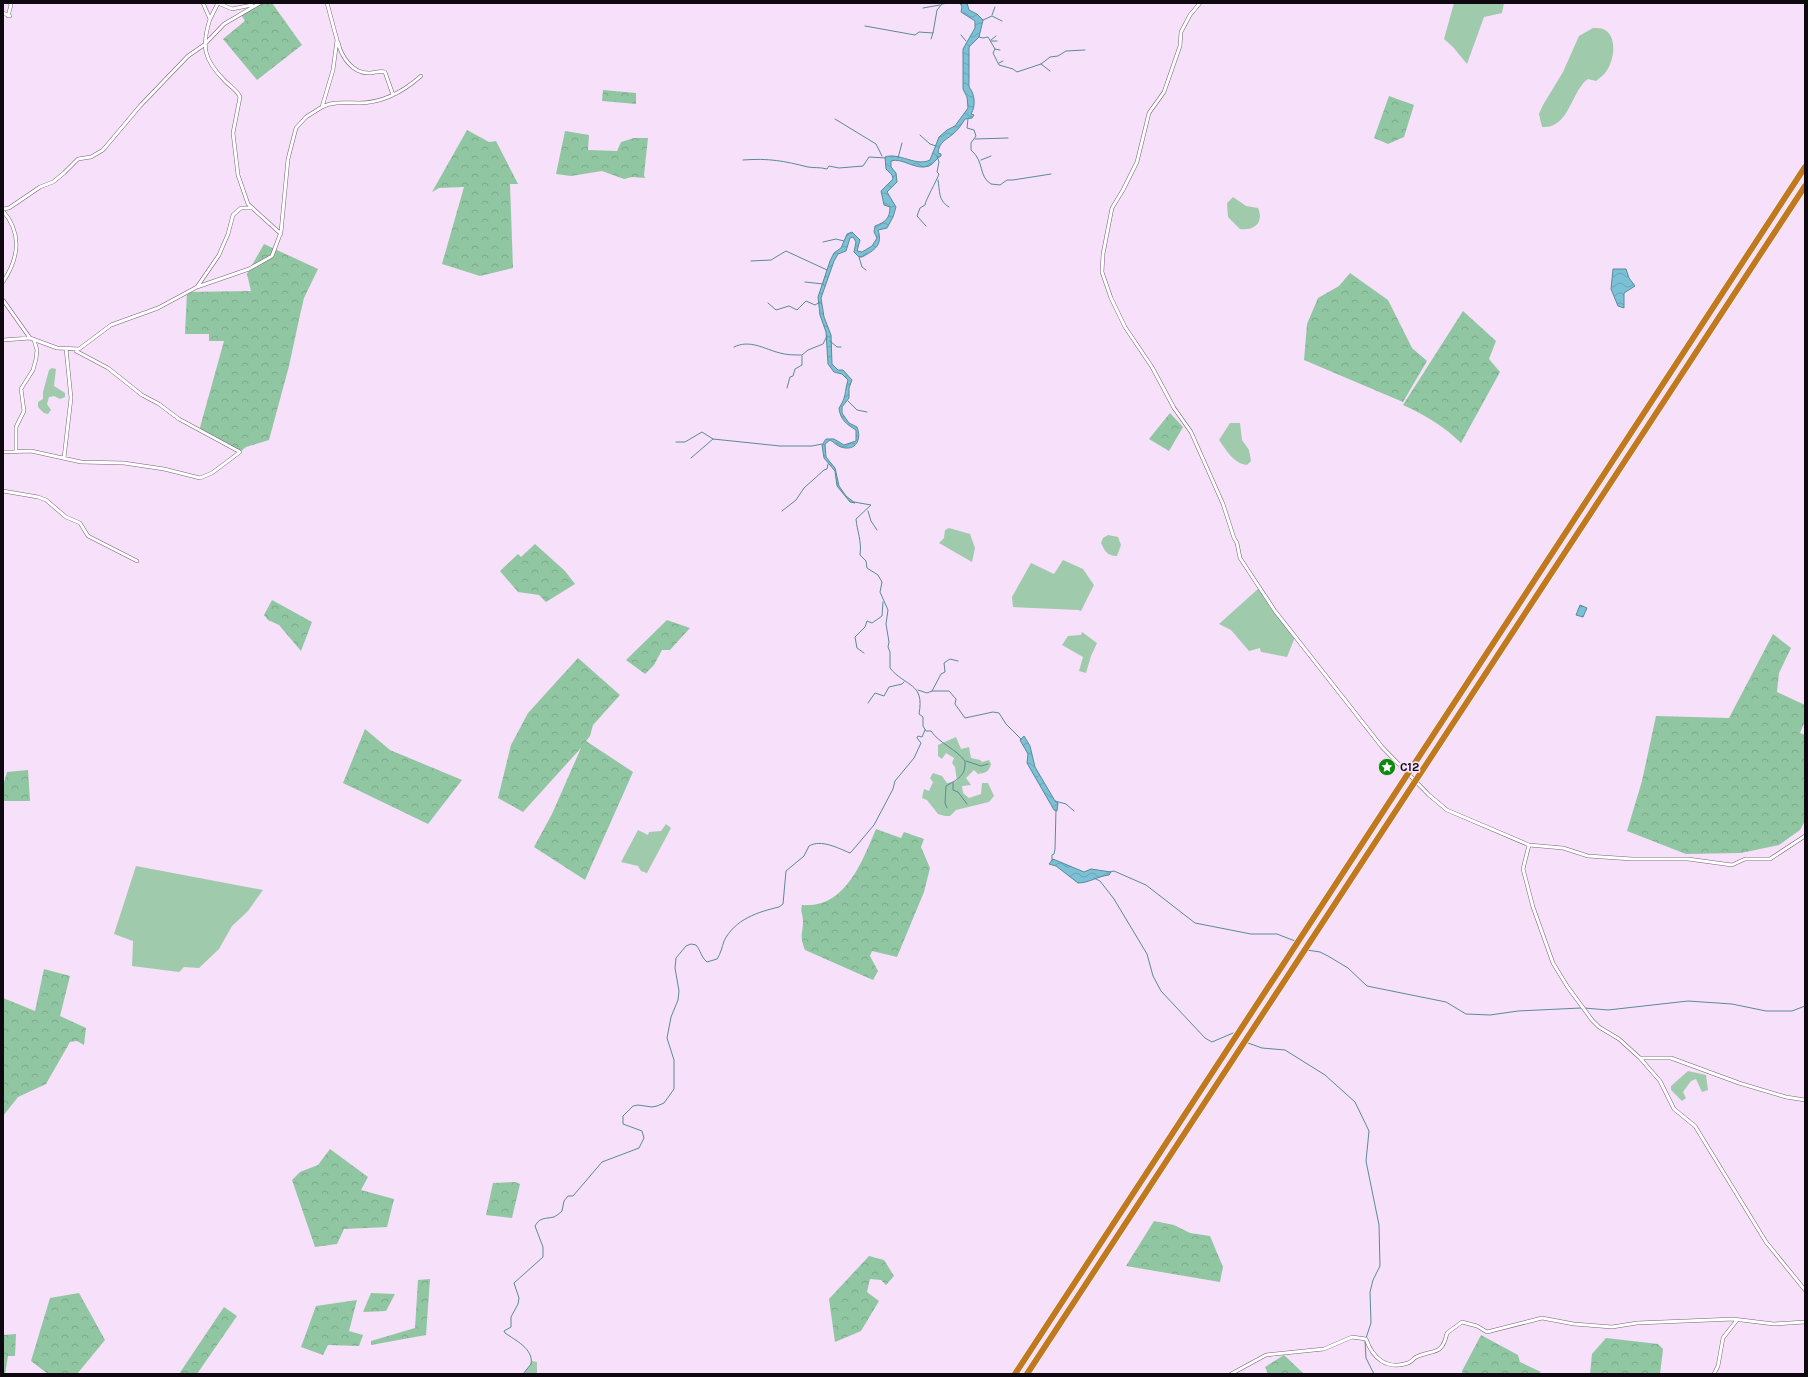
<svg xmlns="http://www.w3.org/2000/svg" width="1808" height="1377" viewBox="0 0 1808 1377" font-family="Karla,sans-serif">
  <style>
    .green { fill: #9fcaac }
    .forest { fill: url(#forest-crowns) }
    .water { fill: url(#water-waves); stroke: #5a8a9a }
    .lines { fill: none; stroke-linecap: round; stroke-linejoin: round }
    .stream { stroke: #5a8a9a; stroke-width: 1 }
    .street-casing { stroke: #776378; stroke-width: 4 }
    .highway-casing { stroke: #fff; stroke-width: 7 }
    .street { stroke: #fff; stroke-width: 3 }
    .highway { stroke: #c17920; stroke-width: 6 }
    .labels { text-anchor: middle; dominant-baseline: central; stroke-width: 3.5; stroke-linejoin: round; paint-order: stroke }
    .poi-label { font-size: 12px; font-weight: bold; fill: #100810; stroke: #f7e0f9; text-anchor: start }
  </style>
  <defs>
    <pattern id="forest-crowns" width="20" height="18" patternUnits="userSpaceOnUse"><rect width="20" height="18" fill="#91c6a2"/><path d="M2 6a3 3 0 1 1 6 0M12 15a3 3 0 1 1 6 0" fill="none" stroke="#7ca98a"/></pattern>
    <pattern id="water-waves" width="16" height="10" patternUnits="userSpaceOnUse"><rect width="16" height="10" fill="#7ac1d5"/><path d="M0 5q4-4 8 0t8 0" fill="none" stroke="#68a4b6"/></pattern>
  </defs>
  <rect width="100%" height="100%" fill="#f7e0f9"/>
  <!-- green -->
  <path class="green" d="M1454,3H1504L1502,13L1484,17L1467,64L1453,47L1444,39Z
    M1593,28C1597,28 1602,28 1605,30C1618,38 1614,62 1605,73C1603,76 1599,78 1596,81L1588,79C1571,90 1570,129 1542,127L1539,114L1543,105L1563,72L1579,36Z
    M1233,197L1246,206L1258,208C1264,222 1255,231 1240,229L1228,217L1227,203Z
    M52,368L56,369L54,386L65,393V397L60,399L54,396L49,397L47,404L51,410L48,414L44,413L38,407V402L43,399V392L49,370Z
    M1230,423H1240L1242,440L1249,450L1251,461L1247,465C1233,463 1227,451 1219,440Z
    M949,528L970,534L975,548L972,562L939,543L944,538L945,530Z
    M1108,535L1118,537L1121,545L1117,556C1107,556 1105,551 1101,543L1103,538Z
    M1063,560L1083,569L1094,585L1081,611L1078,610L1013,607L1012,597L1031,563L1054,574Z
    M1259,588L1295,637L1287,657L1261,652L1260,648L1249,651L1231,630L1219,624Z
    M1082,632L1097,643L1091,656L1086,673L1079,671L1083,657L1062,645L1068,636L1081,635Z
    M956,737L961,749L969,747L971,758L980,760L982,762L989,760L991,764C989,772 985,773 978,774L974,770L966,778L971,785L962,786L963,793L969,798L981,794L982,783H988L994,796L989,802L956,810L950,816H945L938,814L927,800L922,798L924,789L929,791L933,782L930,778L933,773L942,776L947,783L957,781L955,767L952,763L954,758L946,753L942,759L938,756V745Z
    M666,824L671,828L647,873L641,871L638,866L621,862L638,830L648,835L649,832L661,831Z
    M136,866L263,890L248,911L232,926L219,949L199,968L184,967L179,972L132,966L133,941L114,934Z
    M1688,1071L1706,1075L1708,1090L1702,1092L1696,1079L1691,1081L1683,1092L1686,1098L1682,1101L1671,1090V1086Z
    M532,1361L537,1362V1374H523L529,1367Z"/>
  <!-- forest -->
  <path class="forest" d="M260,3H272L302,45L257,80L223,39L245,21L240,13Z
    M603,90L636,93V104L602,101Z
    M1389,96L1414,105L1404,137L1388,144L1374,138Z
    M467,130L489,142L496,141L518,184H510L513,268L480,276L442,264L464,187L439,188L432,192Z
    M565,131L589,135L588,150L617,151L621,142L634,138H648L644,175L645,178L632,177L624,179L602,171L571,176L556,174Z
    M264,244L318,269L304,298L300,315L289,366L269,440L246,447L241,451L199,431L224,341H209V334H185L187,292L251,291L247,274Z
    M1350,273L1388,300L1412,348L1427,361L1403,402L1304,360L1307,324L1318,298L1339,286Z
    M1463,311L1496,341L1489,359L1500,372L1461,443C1444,426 1425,415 1403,405Z
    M1170,413L1183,427L1169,451L1149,439Z
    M535,544L565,571L575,584L546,602L539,595L518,592L500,571L518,554L521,557Z
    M272,600L312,622L301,651L279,625L268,620L264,615Z
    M667,620L690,628L670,650H662L654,665L645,674L626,660Z
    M1773,634L1791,648L1779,673L1777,692L1805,705V721L1800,733L1805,735V821L1800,830L1779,845L1741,853L1686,854L1627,831L1642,781L1656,716L1729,718Z
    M578,658L620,695L593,725L590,736L586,741L633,772L585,880L534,847L552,814L581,748L523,812L498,798L511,745L528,713Z
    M365,729L390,750L462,780L428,824L343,783Z
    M28,770L30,801H3V786L7,772Z
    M876,829L901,838L904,832L924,839L921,847L930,868L924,892L897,957L872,951L870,956L878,971L873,980L805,950C799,934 803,935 803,921C803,914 800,912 802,905C845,909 862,862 876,829Z
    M44,969L70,976L60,1016L86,1028L84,1045L77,1041L70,1042L46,1084L18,1097L3,1116V998L35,1011Z
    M330,1149L368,1177L361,1190L394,1199L387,1227L344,1229L337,1244L315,1247L292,1180L300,1172L318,1165Z
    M515,1182L520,1184L512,1218L486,1215L493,1183Z
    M1154,1221L1174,1225L1190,1233L1210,1236L1223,1267L1220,1282L1126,1266Z
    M869,1256L884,1260L894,1276L886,1285L881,1280L870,1279L867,1292L879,1301L861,1331L835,1342L829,1299Z
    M430,1279L426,1335L371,1345V1341L415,1328L418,1280Z
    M79,1293L105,1340L77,1374H48L31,1361L50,1298Z
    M371,1293L395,1294L386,1311L363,1312Z
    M357,1300L349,1331L363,1335L359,1346L328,1345L323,1355L301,1347L316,1306Z
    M224,1307L237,1316L197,1374H179Z
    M16,1334L15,1356H8L5,1374H3V1335Z
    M1481,1335L1518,1355L1520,1362L1541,1372L1537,1374H1463L1462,1371Z
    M1606,1338L1658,1344L1663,1349L1660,1374H1590L1592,1354Z
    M1284,1355L1304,1374H1268L1265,1367Z"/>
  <!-- water -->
  <path class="water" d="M960,3H967L969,10L977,14L983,20L979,37L969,47V87C975,94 976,106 971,114L974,115L972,118L965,119C962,124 958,130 953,134C946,140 939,142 938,153L941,154V156C936,158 934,164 929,166C916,171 902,157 891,161V167L896,173L897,182L887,192L896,207L893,217L887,228L878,230C883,245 875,250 862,257H859L854,252L856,242L853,237L850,238L846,251L838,254L834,261L821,298L824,317L831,335L832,364L838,370H843L852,380L849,388V398L842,407V413L849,423L857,427C862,439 856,452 841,447C837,446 834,442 830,440L825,444L826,457L835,468L839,486L846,496L855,503L850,502L837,486L835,471L824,458L822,445L826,439H834L844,445L856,441V430C846,424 840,419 839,408C847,396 844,393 848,380L842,374L834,372L828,364L826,332L820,315L818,297L830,261L834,253L841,248L847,234L852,232L860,240L857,251L862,252L872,246L877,238L874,232L875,226C885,222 890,219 890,207L884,205L881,191L893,179L892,175L886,169L885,157C899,152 916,167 930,160L939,137L947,130L955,126L968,108L967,97L963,89V49L975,28V21L961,12L962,7Z
    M1613,269H1626L1629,278L1635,286L1624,293V308L1618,306L1611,289Z
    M1580,605L1587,608L1583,617L1576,615Z
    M1024,736L1030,746L1035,767L1055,801L1058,803L1057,811L1054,810L1027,763L1028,754L1020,740Z
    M1053,859L1084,872L1091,869L1111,872L1109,875C1098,876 1089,883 1078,883L1056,866L1049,864Z"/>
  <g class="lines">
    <!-- stream -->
    <path class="stream" d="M923,8L940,5
      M992,15L995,7
      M983,20L992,16L1002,21
      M865,26L915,35L919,32L933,33L937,10L942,4L948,3
      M961,35L966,41
      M979,37L983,38L988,37L995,49L993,53L999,65L1013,69L1017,72L1041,64L1050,57L1058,56L1066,51L1085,50
      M931,39L933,33
      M991,40L996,36
      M991,41H997
      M995,49L1000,50
      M999,63L1003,61
      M1041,64L1050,71
      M835,119L876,144L882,156
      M968,119L967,128L974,130L976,136L971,143V150C985,162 978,176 991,184L1000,185L1007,180H1013L1051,174
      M920,135L930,144L936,146
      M975,139L1008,138
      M898,158L902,143
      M743,160C769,158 784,161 808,167C813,168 820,167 827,169L829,166L839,168L863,166L869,157L886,158
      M981,160L991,156
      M938,180C940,191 938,201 949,207
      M926,226L917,216L920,208L925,205C925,201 937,180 939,174L937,172L939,162L937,156
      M823,242L836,239L844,241
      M859,257L862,267L866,270
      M751,261L771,260L786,251L827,270
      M805,282L823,284
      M768,303L776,310L789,306L797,310L806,301L815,305L820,302
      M830,341L837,347H841
      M734,347C750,339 764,349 780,353C787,355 794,355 802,355L808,350L823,344L827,336
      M787,388L790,377L793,376L795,369L802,365V356
      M848,401L857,410L867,412
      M676,442H685L702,432L713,439
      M691,458L713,439L780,446H812L822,444
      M854,502L871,505L856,519C857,531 862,541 860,555L866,561L867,568L878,575L882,582L880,592L888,610L886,624L889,642L888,647L890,652V668C905,687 925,682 919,714L923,717V726L926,731H931C939,743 956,749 965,761C966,776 958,779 946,786L945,803L947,808
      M782,511L796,500L804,488L824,470L827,469L828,464
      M868,511L871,521L877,530
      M864,653L857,648L855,637L865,627L867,621L872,623L882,616L883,602
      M918,690L927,693L932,691H949L956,699L955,704L965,718L993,712L999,713L1006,724L1021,739
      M932,691L941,674L945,672L944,663L950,659L958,661
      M868,703L875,693L884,696L889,687L902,684L904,682
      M966,761L981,766L988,764
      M953,783V790L958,792L967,804
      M1055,801L1066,804L1074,811
      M1052,861V855L1054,854L1055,849L1056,810
      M1110,872L1114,871L1146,885L1195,923L1251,934H1277L1295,941
      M1094,878L1100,881L1114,899L1147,954L1153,976L1161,991L1205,1038L1212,1042L1233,1033
      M1307,950L1320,952L1328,956L1348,968L1367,986L1446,1002L1466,1014L1490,1015L1518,1011L1581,1008
      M1584,1008L1608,1010L1688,1001L1732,1004L1766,1011H1792L1805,1006
      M1248,1043L1262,1048L1285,1050L1325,1075L1355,1102L1369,1131L1366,1161L1379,1225L1380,1266L1373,1280L1370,1292L1371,1323L1366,1338
      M1365,1341L1366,1358L1374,1374
      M523,1374L531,1364C534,1349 515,1340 505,1333L504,1331L511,1327V1317L518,1304L519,1298L514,1283L543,1257V1247L535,1226C540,1217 545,1219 554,1217C556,1216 560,1213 562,1211L564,1201L568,1196H573L602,1162L639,1148L644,1138L642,1131L623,1124V1116L633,1106L638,1105L652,1107L657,1106L664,1103L674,1089V1060L667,1038L671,1017L678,1000L679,991L675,968L676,958L686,946L691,944L696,945C701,951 701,957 707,962L717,959C721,953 722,947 724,941C735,919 758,912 779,907L783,904L786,871L804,856L809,846C821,839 838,848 850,853L852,851L874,825L893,789L895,781L914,758L921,743L917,738L918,736L922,737L925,730"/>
    <defs>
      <path id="street" d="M203,3L210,19C201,47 204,60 225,81C230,86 238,91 240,97L233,133L238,175L248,204L281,234
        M218,3L232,9L252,5
        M1200,3L1190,15L1181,32L1180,46L1164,92L1149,113L1137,162L1123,190L1112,208L1103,254L1102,272L1111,298L1125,327L1152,367L1174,408L1191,432L1223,504L1234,538L1237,543L1240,558L1275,611L1382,747L1429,795L1447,810L1529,845L1563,848L1588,856L1632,859H1688L1732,865L1745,859H1770L1805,836
        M3,13L10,16
        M8,16L11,5L10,3
        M210,19L218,3
        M338,42C341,56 352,74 370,73C375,73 380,70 385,72L393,95
        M322,107C333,101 347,103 359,103C382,103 404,91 421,76
        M3,209L9,208L40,187L53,182L64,173L78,159L91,157L103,150L140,106L188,56L204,45L224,24L260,3
        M3,211C22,233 19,258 3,282
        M197,287L219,255L228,234L233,215L241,208H251
        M3,300L30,338
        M3,340L30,338L57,348L79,349L111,325L158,308L197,287L249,269L272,256L281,232L288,159L296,128L306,117L322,107L333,70L337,40L327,3
        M16,451V427L24,411L21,389L33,370L36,359L37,350L34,340
        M3,452L31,451L81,462L124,463L164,469L200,478L212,473L240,452L179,419L159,404L142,395L108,368L76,351
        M64,458L71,398L66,348
        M3,491L38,497L46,500L66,517L80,523L88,536L137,561
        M1529,845L1523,869L1533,907L1553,963L1567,986L1592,1020L1599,1027L1619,1039L1640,1058H1671L1739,1083L1786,1097L1805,1100
        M1640,1058L1660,1081L1674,1109L1695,1126L1766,1242L1805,1290
        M1231,1374L1266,1355L1324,1349L1352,1337L1366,1339C1373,1359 1387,1370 1408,1363C1411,1362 1413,1359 1416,1357C1432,1349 1442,1357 1447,1333L1462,1322L1477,1326L1487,1332L1542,1318L1574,1324L1612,1327L1637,1323L1710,1320L1733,1319L1774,1324L1805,1322
        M1714,1374L1718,1366L1723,1338L1737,1320"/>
      <path id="highway" d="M1015,1374L1805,167
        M1027,1374L1805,186"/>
    </defs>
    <!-- street casing -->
    <use href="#street" class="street-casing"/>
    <!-- highway casing -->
    <use href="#highway" class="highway-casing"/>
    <!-- street -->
    <use href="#street" class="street"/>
    <!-- highway -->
    <use href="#highway" class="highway"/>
  </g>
  <!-- icons -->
  <defs>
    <symbol id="sight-disc" viewBox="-11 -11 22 22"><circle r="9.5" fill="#0e890e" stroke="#f7e0f9"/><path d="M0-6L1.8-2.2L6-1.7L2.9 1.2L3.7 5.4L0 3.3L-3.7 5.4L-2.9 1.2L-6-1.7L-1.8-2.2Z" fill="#fff"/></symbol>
  </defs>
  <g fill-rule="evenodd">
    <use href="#sight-disc" x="1377" y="757" width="20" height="20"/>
  </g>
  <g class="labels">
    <!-- poi labels -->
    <g class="poi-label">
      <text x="1400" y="767">C12</text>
    </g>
  </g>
  <!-- border -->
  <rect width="1808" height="1377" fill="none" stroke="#100810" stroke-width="8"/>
</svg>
